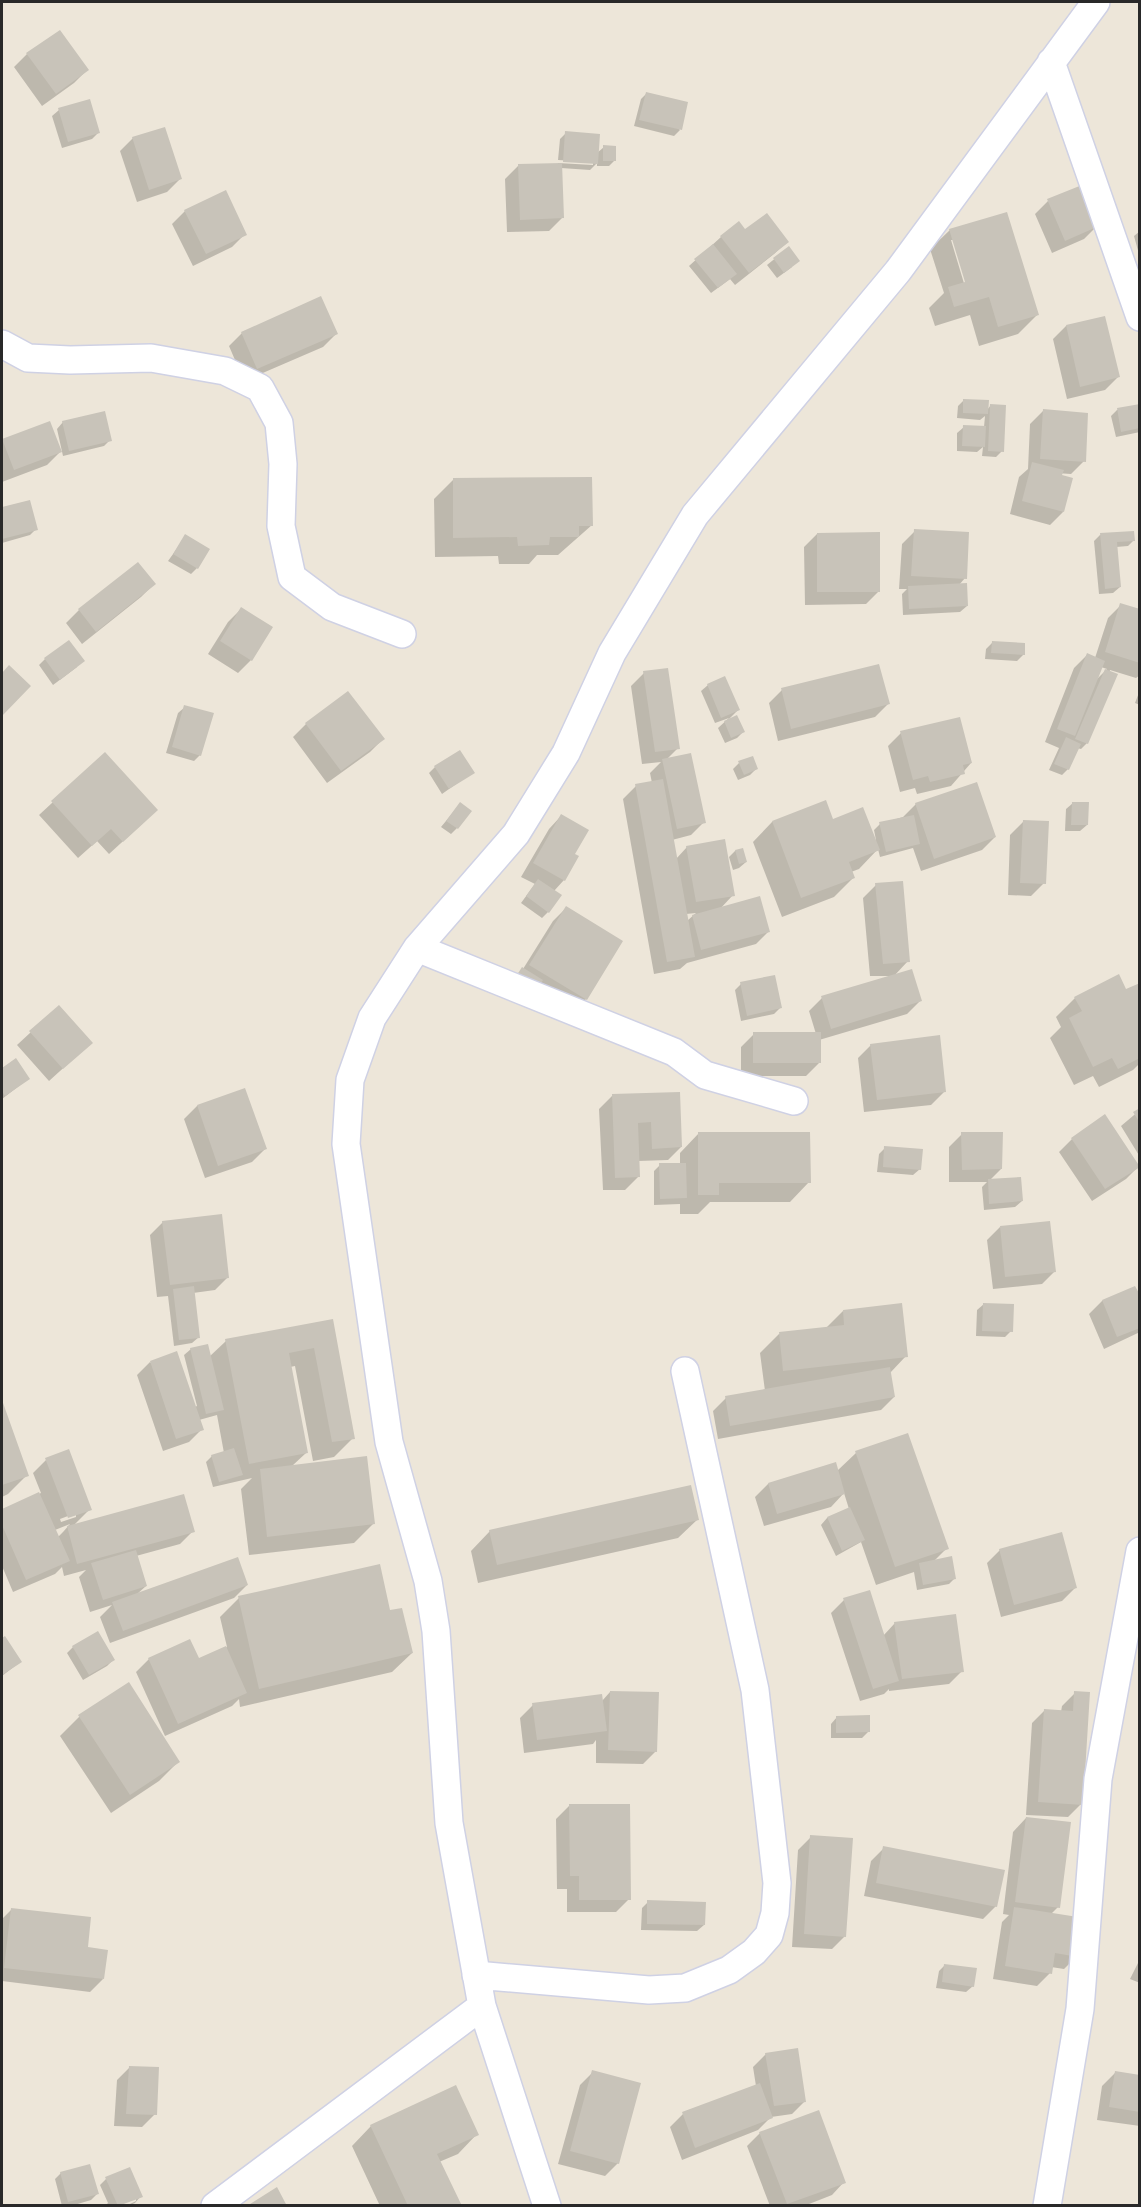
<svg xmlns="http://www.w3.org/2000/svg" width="1141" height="2207" viewBox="0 0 1141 2207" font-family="Lato,sans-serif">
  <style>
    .shadow { fill: #0003; fill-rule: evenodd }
    .building { fill: #c8c3b9 }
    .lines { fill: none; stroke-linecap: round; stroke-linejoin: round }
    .minor-casing { stroke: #cfd1e4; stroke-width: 30 }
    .minor { stroke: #fff; stroke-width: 27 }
  </style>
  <rect width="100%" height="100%" fill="#ede6d9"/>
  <!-- shadow -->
  <path class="shadow" d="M27,54L87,70L74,83L42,106L14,67Z
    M647,93L680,130L674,136L634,126L641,99Z
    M59,110L98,133L92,139L62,148L52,116Z
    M566,133L597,153L604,147L615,160L609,166H597V163L590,170L561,168L562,218L549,231L507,232L505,179L518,166L558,164V163L593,165V162L558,160L560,139Z
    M133,138L180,179L167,192L137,202L120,151Z
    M1048,201L1097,226L1084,239L1052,253L1035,214Z
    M185,211L245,234L232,247L193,266L172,224Z
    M950,230L1037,315L1018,334L979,346L970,315L935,326L929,308L944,293L930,249ZM951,240H954L968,289L966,290Z
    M745,231L787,242L774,254L735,285L730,279L711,293L689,266L721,237Z
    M1140,231V258L1134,236Z
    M788,248L792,267L777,278L767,265Z
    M1104,318L1118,377L1105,390L1067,399L1053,339L1066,326Z
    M242,333L336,334L323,347L244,381L229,346Z
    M964,400L987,410L991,405L1002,451L996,457L982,456L983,447L977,452L957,451V433L964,427H984L985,416L980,420L957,418L958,406Z
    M1140,405V432L1116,437L1111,416L1117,410Z
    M1043,411L1084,461L1071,474L1056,473L1063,512L1050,525L1010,514L1019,477L1028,469L1030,424Z
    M63,422L110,440L104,446L63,456L57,429Z
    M3,440L60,452L47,465L2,482Z
    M453,480L592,525L558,555H537L529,564H499L498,556L435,557L434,499Z
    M29,501L36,529L30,535L2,543V508Z
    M915,531L965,578L959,585L967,606L960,612L903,615L902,594L907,589H899L902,544Z
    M817,534L879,591L866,604L805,605L804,547Z
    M1100,535L1134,540L1128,546L1116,547L1120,587L1113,593L1099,594L1094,541Z
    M186,536L197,568L191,574L168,561Z
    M138,564L154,584L141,597L82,644L66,623L79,610Z
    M1121,605L1140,611V675L1136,678L1110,670L1087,743L1081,749L1077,748L1068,769L1062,775L1049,770L1059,748L1045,742L1074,668L1087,655L1095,658L1108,618ZM1101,667L1107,669L1096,680Z
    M241,609L251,660L238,673L208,654L228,622Z
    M992,643L1024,654L1017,661L985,659L986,649Z
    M45,659L77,667L53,685L39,665Z
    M9,668L28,686L2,713V675Z
    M644,673L678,748L667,759L704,822L691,835L672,840L676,859L687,847L733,895L720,909L769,931L756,944L687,963L680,969L654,974L623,799L636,786L652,783L650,773L661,762L642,764L631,686ZM696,913L687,921L686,914Z
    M708,685L738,710L727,721L743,732L737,738L725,743L718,728L729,718L715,723L701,691Z
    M782,690L888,704L875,717L778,741L769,703Z
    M1140,690V705L1135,703Z
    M348,693L383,739L370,752L327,783L293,737L306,724Z
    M185,707L200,755L194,761L166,753L178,713Z
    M901,733L971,763L951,786L917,794L915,788L900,792L888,746Z
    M105,754L143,823L109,854L97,841L78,858L39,815Z
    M739,763L756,769L750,775L738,780L733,769Z
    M435,767L473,772L442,794L429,773Z
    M825,802L832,821L874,841L876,840L874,830L880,824L903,817L916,804L995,837L982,850L921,871L913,848L880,857L878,849L859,869L851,872L853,878L834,897L782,917L753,842L772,822Z
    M1073,803L1087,825L1080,831H1065L1066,809Z
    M460,804L457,828L451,834L441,827Z
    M561,816L573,855L564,880L554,891L548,912L542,918L521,903L535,884L521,877L549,829Z
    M1023,822L1044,883L1031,896L1008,895L1010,835Z
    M742,849L746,862L739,868L733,870L729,857L735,851Z
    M876,885L908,961L894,976H870L863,898Z
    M566,908L586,999L573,1012L516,975L523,969L553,921Z
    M741,984L780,1008L774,1014L741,1021L735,990Z
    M1140,984V1063L1133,1070L1099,1087L1093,1076L1074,1085L1050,1038L1061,1027L1056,1017L1075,998L1126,991Z
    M822,998L920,1001L907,1014L819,1040V1063L806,1076H741V1047L754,1034H816L809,1011Z
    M58,1007L91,1043L49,1081L17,1045Z
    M871,1045L944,1092L931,1105L864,1112L858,1058Z
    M15,1060L28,1079L2,1099V1070Z
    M244,1090L265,1149L252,1162L205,1178L184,1119L197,1106Z
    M679,1093L681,1147L668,1160L638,1161V1177L625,1190H603L599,1109L612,1096Z
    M1140,1110V1157L1121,1126Z
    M699,1133L809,1182L790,1202H710L698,1214H680V1204L654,1205V1171L660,1165L680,1164V1153Z
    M962,1134L1001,1169L989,1181L1022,1201L1015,1207L984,1210L982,1187L987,1182H949V1147Z
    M1072,1139L1139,1166L1126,1179L1092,1201L1059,1152Z
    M885,1148L920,1169L913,1175L877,1172L879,1154Z
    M163,1222L228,1277L215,1290L193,1293L199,1337L192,1343L174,1346L168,1296L157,1297L150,1235Z
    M1000,1227L1055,1271L1042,1284L993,1289L987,1240Z
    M1135,1288L1140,1299V1332L1104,1349L1089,1314L1102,1301Z
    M984,1304L1011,1331L1005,1337L976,1336L977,1310Z
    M843,1311L906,1356L890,1373L894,1397L881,1410L718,1439L713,1411L726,1398L765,1391L760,1353L779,1334L825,1329Z
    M331,1321L353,1438L334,1457L313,1461L295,1366L290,1367L306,1453L292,1466L373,1524L354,1543L249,1555L241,1489L252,1478L213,1487L206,1462L212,1456L224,1453L217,1415L199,1420L202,1429L189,1442L163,1451L137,1375L150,1362L195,1407L197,1406L184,1355L191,1349L209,1357L226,1341Z
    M2,1403L27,1475L8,1494L2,1497Z
    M856,1453L947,1548L934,1561L955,1578L949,1584L917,1590L914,1572L876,1585L861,1542L836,1556L821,1525L827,1518L849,1509L844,1493L831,1507L764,1526L755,1497L768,1484L837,1471Z
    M46,1460L90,1509L73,1526L193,1531L180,1544L136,1556L146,1586L136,1595L247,1585L234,1598L110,1643L100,1617L112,1605L90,1612L79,1577L86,1570L64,1576L62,1567L55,1574L13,1592L2,1566V1510L41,1493L33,1473ZM76,1513V1517L61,1522L60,1519ZM70,1524L63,1532L58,1537L55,1530Z
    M698,1519L678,1538L478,1583L471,1551L490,1531Z
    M1000,1550L1075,1588L1062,1601L1001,1617L987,1563Z
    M239,1598L389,1612L412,1653L392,1672L240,1707L239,1699L232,1706L165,1736L136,1672L149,1659L199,1660L227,1647L220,1617Z
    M844,1600L883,1636L895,1623L962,1671L949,1684L889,1691V1689L884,1694L860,1701L831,1613Z
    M4,1638L20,1662L2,1676V1640Z
    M73,1647L113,1660L107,1666L83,1680L67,1653Z
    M128,1684L178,1762L159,1781L111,1813L60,1736L79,1717Z
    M610,1692L656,1751L643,1764L596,1763V1740L593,1744L524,1753L520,1718L533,1705L602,1701Z
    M1075,1693L1081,1804L1068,1817L1026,1815L1032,1723L1045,1710L1061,1712L1062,1706Z
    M837,1717L868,1732L862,1738H831V1724Z
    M569,1806L629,1899L616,1912H567V1889H557L556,1819Z
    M1026,1818L1058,1907L1051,1914L1077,1956L1064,1969L1051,1967L1050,1973L1037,1986L993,1979L1002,1922L1009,1915L1003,1914L1013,1832Z
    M811,1837L845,1936L832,1949L792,1947L798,1850Z
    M884,1848L996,1906L983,1919L864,1896L871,1861Z
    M648,1902L704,1925L697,1931L641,1930L642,1908Z
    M12,1909L86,1949L103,1979L90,1992L2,1981V1919Z
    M1140,1959V1983L1130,1979Z
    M945,1965L973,1986L966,1992L936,1988L939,1971Z
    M766,2054L805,2101L792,2114L771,2117L758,2130L682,2160L670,2127L683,2114L756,2086L753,2067Z
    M130,2067L155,2114L142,2127L114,2126L117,2080Z
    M593,2072L618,2163L605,2176L558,2164L580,2085Z
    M1115,2073L1140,2077V2126L1097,2120L1102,2086Z
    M371,2126L477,2134L458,2154L439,2162L460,2206H380L352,2146Z
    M760,2133L844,2182L832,2195L804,2206H770L747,2146Z
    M61,2173L97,2194L91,2200L71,2206H62L55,2179Z
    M106,2179L141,2196L135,2203L128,2206H126L136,2201V2198L118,2206H105L108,2203L100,2185Z"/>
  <!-- building -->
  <path class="building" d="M60,30L89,70L56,94L26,53Z
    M646,92L688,102L682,130L639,120Z
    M90,99L100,133L68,142L58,108Z
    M165,127L182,179L149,190L132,137Z
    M565,131L600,134L598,164L563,162Z
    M603,145L616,146V161H603Z
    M562,163L564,218L520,220L518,164Z
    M1082,185L1099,226L1065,241L1047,199Z
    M226,190L247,235L206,254L184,210Z
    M1007,212L1039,315L998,327L989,297L954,307L948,287L965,282L949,229Z
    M767,213L789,242L749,273L720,236L739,221L745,229Z
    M713,244L737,274L718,288L694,259Z
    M789,246L800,261L784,273L773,258Z
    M321,296L338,334L257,369L241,332Z
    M1105,316L1120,377L1080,387L1066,325Z
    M963,399L989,400L988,414L963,413Z
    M990,404L1006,405L1004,452L988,451Z
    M1140,404V428L1121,432L1117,408Z
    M1043,409L1088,413L1086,462L1040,459Z
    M105,411L112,441L69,451L62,421Z
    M50,421L62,452L14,470L2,439Z
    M963,425L986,426L985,447L962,446Z
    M1032,462L1064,470L1062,475L1073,478L1064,512L1022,501Z
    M592,477L593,526H579V537H550L549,545L518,546L517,537L453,538V478Z
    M30,500L38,530L2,539V507Z
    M914,529L969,532L967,579L911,576Z
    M1134,531L1135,541L1117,542L1121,587L1105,589L1100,533Z
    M880,532V592H817V533Z
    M185,534L210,549L198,569L173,554Z
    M138,562L156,584L96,632L78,609Z
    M967,583L968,606L909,609L908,586Z
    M1120,603L1140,609V663L1105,652Z
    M241,607L273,627L252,661L220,641Z
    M69,640L85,661L60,680L44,658Z
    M992,641L1025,643V655L991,653Z
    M1087,653L1105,661L1075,736L1057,729Z
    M879,664L890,704L791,729L781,688Z
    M9,665L31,686L2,716V673Z
    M668,668L680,749L655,752L643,671Z
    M1105,669L1118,674L1088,744L1075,739Z
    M725,676L740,710L721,718L707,684Z
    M348,691L385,739L341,771L305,723Z
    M184,705L214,713L201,756L172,747Z
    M737,715L745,732L731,738L724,721Z
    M960,717L972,763L963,765L965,774L930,782L928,776L913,780L900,731Z
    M1066,737L1081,744L1069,770L1054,764Z
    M460,750L475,773L449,789L434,766Z
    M105,752L158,810L123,842L111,829L92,846L51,801Z
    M691,753L706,823L677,829L662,759Z
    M753,756L758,769L744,775L738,761Z
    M663,779L695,957L667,962L635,784Z
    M977,782L996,837L934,859L915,803Z
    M826,800L833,819L863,807L880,850L849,862L855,878L801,898L772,821Z
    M460,802L472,811L458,829L446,821Z
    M1072,802H1089L1088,825H1071Z
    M561,814L589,830L575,854L579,856L565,881L533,863Z
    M914,815L920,844L886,852L879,822Z
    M1023,820L1049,821L1046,884L1020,883Z
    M725,839L735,896L696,902L686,846Z
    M743,848L747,862L739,864L735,850Z
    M538,879L562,895L549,913L526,896Z
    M903,881L910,962L883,964L875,883Z
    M760,896L770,932L701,950L692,915Z
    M566,906L623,941L587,1000L529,965Z
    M522,967L543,980L538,988L517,975Z
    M912,969L922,1001L831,1029L821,996Z
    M1119,974L1126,989L1140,983V1058L1118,1069L1112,1058L1093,1067L1069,1018L1082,1011L1074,997Z
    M775,975L782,1008L747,1016L740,982Z
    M59,1005L93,1043L63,1069L29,1031Z
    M753,1032H821V1063H753Z
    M940,1035L946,1092L877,1100L870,1044Z
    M16,1058L30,1079L5,1096L2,1091V1068Z
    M245,1088L267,1149L218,1166L197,1105Z
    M680,1092L682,1147L652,1149L651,1122L638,1123L640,1177L615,1178L612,1094Z
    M1140,1108V1123L1133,1112Z
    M1105,1114L1140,1167L1105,1189L1071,1138Z
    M698,1132H810L811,1183H719V1195H698Z
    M961,1132H1003L1002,1169L962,1170Z
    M884,1146L923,1149L921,1170L883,1167Z
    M659,1163H686L687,1198L660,1199Z
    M1021,1177L1023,1201L989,1204L988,1179Z
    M222,1214L229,1278L170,1285L162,1221Z
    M1050,1221L1056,1272L1005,1277L1000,1226Z
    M194,1286L200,1338L179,1340L173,1289Z
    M1135,1286L1140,1295V1328L1117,1337L1102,1300Z
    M902,1303L908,1357L783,1371L779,1332L844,1325L843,1310Z
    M983,1303L1014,1304L1013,1332L982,1331Z
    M333,1319L355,1439L332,1442L314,1348L289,1353L308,1453L249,1464L225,1339Z
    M208,1344L224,1410L206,1414L190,1348Z
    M177,1351L204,1430L176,1439L150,1361Z
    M890,1367L895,1397L730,1426L725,1396Z
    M2,1400L29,1476L2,1485Z
    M908,1433L949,1549L895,1567L855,1451Z
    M234,1448L243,1475L219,1482L211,1455Z
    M69,1449L92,1510L68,1518L45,1458Z
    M367,1456L375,1524L267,1537L260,1469Z
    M836,1462L845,1494L777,1514L768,1483Z
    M691,1485L699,1520L497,1565L489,1530Z
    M39,1492L70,1561L26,1580L2,1525V1509Z
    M184,1494L195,1532L77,1564L67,1526Z
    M850,1507L865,1540L842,1551L827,1517Z
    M1062,1532L1077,1588L1014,1605L999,1549Z
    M136,1550L147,1586L103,1600L91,1563Z
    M952,1556L956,1579L923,1585L919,1563Z
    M238,1557L248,1585L123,1631L112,1602Z
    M380,1564L390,1610L402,1608L413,1653L259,1689L238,1596Z
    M870,1590L899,1681L873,1689L843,1598Z
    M956,1614L964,1672L902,1679L894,1622Z
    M98,1631L115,1660L89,1675L72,1646Z
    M5,1636L22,1662L2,1675V1638Z
    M190,1639L199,1658L226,1646L247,1693L178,1724L148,1658Z
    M129,1682L180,1762L130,1795L78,1715Z
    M610,1691L659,1692L657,1752L608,1750Z
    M1074,1691L1090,1692L1083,1805L1038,1802L1044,1709L1073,1711Z
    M602,1694L607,1731L537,1740L532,1703Z
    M870,1715V1732L836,1733V1716Z
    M569,1804H630L631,1900H579V1876H570Z
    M1026,1817L1071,1822L1060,1908L1015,1902Z
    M810,1835L853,1838L846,1937L804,1934Z
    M883,1846L1005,1870L997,1907L876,1883Z
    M647,1900L706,1902L705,1925L647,1924Z
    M1014,1907L1084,1918L1078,1957L1055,1953L1052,1974L1005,1966Z
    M11,1908L91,1917L88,1947L108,1950L104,1979L4,1968Z
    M944,1964L977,1968L974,1987L942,1982Z
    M798,2048L806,2102L774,2106L765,2053Z
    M129,2066L159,2067L157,2115L126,2114Z
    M592,2070L641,2083L619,2164L570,2151Z
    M1115,2071L1140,2075V2112L1109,2107Z
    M760,2083L773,2118L695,2148L682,2112Z
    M456,2085L479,2135L437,2154L462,2206H408L370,2125Z
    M819,2110L846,2183L787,2204L759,2132Z
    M90,2164L99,2194L68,2202L60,2172Z
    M130,2167L143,2197L118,2206L105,2177Z
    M277,2187L287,2206H247Z"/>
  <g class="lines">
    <defs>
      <path id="minor" d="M1051,62L1140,317
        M2,344L28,358L70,360L151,358L225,371L260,388L279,423L283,464L281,526L292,577L332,607L402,634
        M417,948L674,1052L705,1075L794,1101
        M476,1975L649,1990L685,1988L729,1970L754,1952L769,1935L775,1913L777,1883L755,1690L685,1371
        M215,2206L482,2006
        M547,2206L482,2006L449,1823L436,1631L428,1581L389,1442L346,1144L350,1080L372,1018L417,948L516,834L566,753L612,653L695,515L898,271L1096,2
        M1047,2206L1080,2009L1098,1779L1140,1551"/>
    </defs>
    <!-- minor casing -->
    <use href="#minor" class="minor-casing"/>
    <!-- minor -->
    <use href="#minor" class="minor"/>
  </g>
  <!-- border -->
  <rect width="1141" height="2207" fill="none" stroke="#292929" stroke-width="6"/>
</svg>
